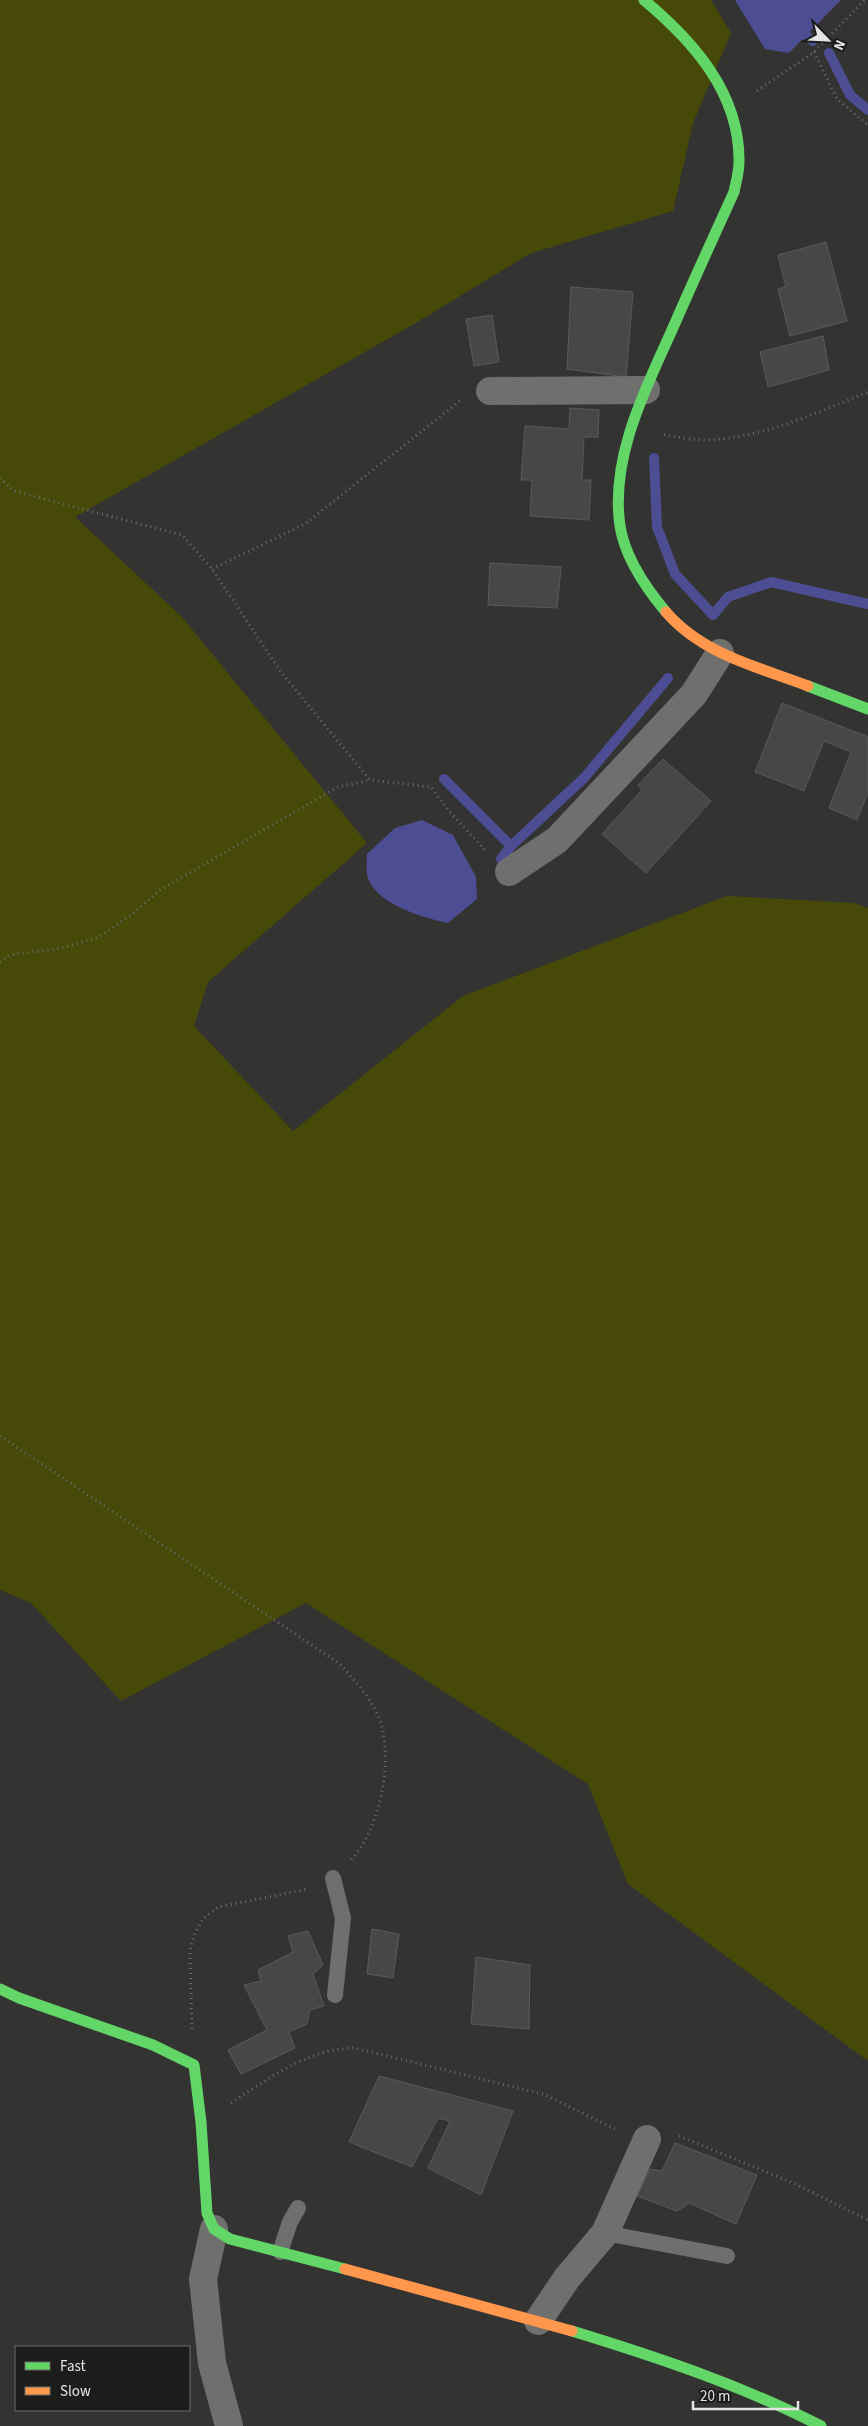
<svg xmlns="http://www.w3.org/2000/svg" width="868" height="2426" viewBox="0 0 868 2426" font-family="'Source Sans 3',sans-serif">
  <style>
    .green { fill: #474908 }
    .water { fill: #4d4d93 }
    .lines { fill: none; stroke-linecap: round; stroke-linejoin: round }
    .stream { stroke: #4d4d93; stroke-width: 10 }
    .building { fill: #474846; stroke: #5a5a58 }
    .path { stroke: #6c6c6b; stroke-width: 3; stroke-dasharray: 1 4; stroke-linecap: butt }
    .lane { stroke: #6f706e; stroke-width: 16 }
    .street { stroke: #6f706e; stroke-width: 28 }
    .fast { stroke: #63d668; stroke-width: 11 }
    .slow { stroke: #ff974d; stroke-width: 11 }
  </style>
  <rect width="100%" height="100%" fill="#333432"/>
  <!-- green -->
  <path class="green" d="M0,0H711L731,33L693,123L673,211L531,253L414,324L75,517L182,617L367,843L208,982L194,1026L293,1131L463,996L727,896L854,903L868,908V2061L628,1884L588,1784L306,1603L121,1701L31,1603L0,1590Z"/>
  <!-- water -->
  <path class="water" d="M735,0H841L789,53L765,49Z
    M422,820L453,835L476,877L477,899L448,923C423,918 372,903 367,874C366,867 367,860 367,854L395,828Z"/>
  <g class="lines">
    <!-- stream -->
    <path class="stream" d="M795,27L813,41
      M829,53L850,95L868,110
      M654,458L657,527L675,574L713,615L728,597L771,582L868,604
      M444,779L511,846L584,778L668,678
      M501,859L511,846"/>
  </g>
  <!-- building -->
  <path class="building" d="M826,242L847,321L790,336L778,289L786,287L778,255Z
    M571,287L633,292L626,377L567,369Z
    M492,315L499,362L474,366L466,319Z
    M823,336L829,370L768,387L760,352Z
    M570,408L599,410L598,437H584L582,480H591L589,520L530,516L532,480H521L525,426L569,429Z
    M490,563L561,567L557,608L488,605Z
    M782,703L868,737V792L857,820L829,808L851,752L824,741L804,791L755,772Z
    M663,759L711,801L646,873L602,834L642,790L638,785Z
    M372,1929L399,1934L393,1978L367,1974Z
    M308,1931L323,1965L313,1974L324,2006L310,2010L307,2024L289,2032L295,2048L241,2074L228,2050L267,2030L244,1985L261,1981L258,1970L293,1952L288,1936Z
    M476,1957L530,1965L529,2029L471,2024Z
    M379,2076L513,2111L481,2195L428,2168L450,2121L438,2118L412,2167L349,2142Z
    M675,2143L757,2175L736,2224L689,2203L677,2211L637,2196L650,2169L662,2171Z"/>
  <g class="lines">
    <!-- path -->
    <path class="path" d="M814,52L837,99L868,125
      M757,91L814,52L865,0
      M664,435C678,437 693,440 706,440C763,438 816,413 868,392
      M0,478L14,491L182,535L212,569L281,672L370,780L431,787L448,810L486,851
      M212,569L305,524L461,400
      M0,962L10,955L62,948L99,937L131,915L160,890L338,787L370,780
      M0,1436L340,1664C356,1682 376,1703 382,1727C392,1767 379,1831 350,1861
      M192,2029L190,1950L195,1933L203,1919L218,1907L308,1889
      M231,2103C270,2078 307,2049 354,2048L543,2094L617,2130
      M679,2136L793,2183L868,2220"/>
    <!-- lane -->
    <path class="lane" d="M333,1878L343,1918L335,1995
      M605,2233L727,2256
      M280,2252L290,2222L298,2208"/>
    <!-- street -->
    <path class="street" d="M490,391L646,390
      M509,872L557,840L694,694L720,653
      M214,2229L203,2279L212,2363L229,2426
      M538,2321L567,2278L605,2233L647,2139"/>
    <!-- fast -->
    <path class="fast" d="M644,0C693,41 740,93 739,162C739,172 736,182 734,192C713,238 692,284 672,330C645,390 610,458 620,526C625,558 645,587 666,612
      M808,686L868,709
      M0,1989L19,1998L153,2045L194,2065L201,2122L207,2213L214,2229L230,2239L345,2269
      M572,2331C657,2357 741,2385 821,2426"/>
    <!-- slow -->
    <path class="slow" d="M666,612C702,654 758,667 808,686
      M345,2269L572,2331"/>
  </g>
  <!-- legend -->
  <rect x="15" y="2346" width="175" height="65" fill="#1c1c1a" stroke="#6c6c6a"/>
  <rect x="25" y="2362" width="25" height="8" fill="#63d668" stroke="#6c6c6a"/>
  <text x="60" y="2371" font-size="15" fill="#e5e5e3">Fast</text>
  <rect x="25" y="2387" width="25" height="8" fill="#ff974d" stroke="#6c6c6a"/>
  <text x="60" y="2396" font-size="15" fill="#e5e5e3">Slow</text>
  <!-- north arrow -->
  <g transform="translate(828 40) rotate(114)" stroke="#1c1c1a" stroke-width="4" paint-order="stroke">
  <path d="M0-4L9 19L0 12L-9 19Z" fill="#e5e5e3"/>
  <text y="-8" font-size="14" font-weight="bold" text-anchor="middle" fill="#e5e5e3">N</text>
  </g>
  <!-- scale -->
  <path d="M693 2401v8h105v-8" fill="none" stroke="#e5e5e3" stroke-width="2.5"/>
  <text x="700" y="2401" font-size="15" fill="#e5e5e3" stroke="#1c1c1a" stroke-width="4" paint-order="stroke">20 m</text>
</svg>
